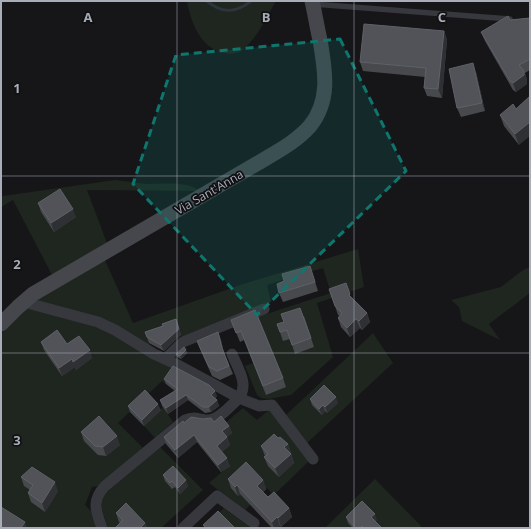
<svg xmlns="http://www.w3.org/2000/svg" width="531" height="529" viewBox="0 0 531 529" font-family="'Open Sans',sans-serif">
  <style>
    .green { fill: #1e261f }
    .lines { fill: none; stroke-linecap: round; stroke-linejoin: round }
    .stream { stroke: #2c353c; stroke-width: 3 }
    .lane { stroke: #37383d; stroke-width: 5.5 }
    .street { stroke: #37383d; stroke-width: 11 }
    .secondary { stroke: #45474d; stroke-width: 15 }
    .wall { fill: #47494d }
    .shaded-wall { fill: #2f3033 }
    .building { fill: #525359; stroke: #5f6168 }
    .marked { fill: #0f766e; fill-opacity: 0.2; stroke: #0f766e; stroke-width: 3; stroke-dasharray: 8 5; stroke-linejoin: round }
    .grid { fill: none; stroke: #a8adb8; stroke-width: 1; stroke-opacity: 0.55 }
    .labels { text-anchor: middle; dominant-baseline: central; stroke-width: 3.5; stroke-linejoin: round; paint-order: stroke }
    .street-label { font-size: 12px; fill: #a8adb8; stroke: #111113 }
    .grid-label { font-size: 13px; text-anchor: middle; font-weight: bold; fill: #a8adb8; stroke: #111113; stroke-width: 3.5; stroke-linejoin: round; paint-order: stroke }
  </style>
  <rect width="100%" height="100%" fill="#161618"/>
  <!-- green -->
  <path class="green" d="M187,1H276C266,18 257,39 241,51C237,54 228,54 223,53C200,47 191,23 187,1Z
    M115,180C126,181 136,183 147,184C161,184 189,181 199,191L87,190L107,243L52,275L13,200L1,207V197L3,196Z
    M358,249L364,287L317,303L333,357L291,395L268,399L261,398L257,395L245,366L253,363L257,317L331,293L323,268L267,285L271,302L182,338L178,326L148,338L150,347L35,300L105,260L133,323L240,285Z
    M530,267V293L489,324L500,340L462,321L459,307L451,300L501,287L523,270Z
    M27,308L90,325L103,329L176,370L166,384L162,381L118,423L143,448L98,486L92,487L85,505L91,511L97,528H1V334Z
    M373,333L393,363L306,444L285,416Z
    M163,407L173,422L155,438L144,426Z
    M243,408L257,420L270,409L310,460L274,495L267,488L245,510L209,483L229,466L220,454L225,439L224,424Z
    M160,447L203,490L161,528H108C106,520 100,510 102,501C105,487 148,457 160,447Z
    M375,479L421,526L420,528H325Z
    M224,508L251,528H202Z"/>
  <g class="lines">
    <!-- stream -->
    <path class="stream" d="M207,1C222,14 236,13 251,1"/>
    <!-- lane -->
    <path class="lane" d="M313,4L510,19"/>
    <!-- street -->
    <path class="street" d="M25,300L31,304L98,322L115,330L154,354L178,365L239,398L259,406L272,405L313,459
      M165,359L183,342L264,309
      M102,528C96,511 91,501 105,486L185,420C196,415 201,421 210,420C221,418 231,405 239,398C249,384 238,369 232,354
      M183,528L217,496L254,523"/>
    <!-- secondary -->
    <path class="secondary" d="M1,324L18,307L33,294L258,163C276,152 296,142 310,126C331,100 325,70 320,40C317,27 315,14 312,1"/>
  </g>
  <!-- wall -->
  <path class="wall" d="M530,18V70L525,73L527,80V84L516,92L513,90L485,41L481,32L510,20Z
    M444,31L447,40L442,98L427,96L424,88L425,77L363,71L360,62Z
    M476,72L485,111L461,117L457,108Z
    M516,109L519,145L504,126L500,115Z
    M38,203L76,217L54,232L41,212Z
    M313,275L318,291L283,302L279,293L284,281Z
    M329,289L351,297L367,313L370,322L362,330L360,328L350,337L341,327L338,318L340,316L338,315Z
    M304,316L314,347L295,354L290,339L283,341L277,324Z
    M176,319L181,335L164,351L149,343L145,332L163,326Z
    M231,320L283,378L286,387L266,395L244,340L240,342Z
    M218,332L221,340L224,353L233,374L220,380L212,376L200,349L197,341Z
    M41,342L67,344L92,358L76,370L75,367L62,376L44,350Z
    M186,350L187,353L181,359L177,357L176,354Z
    M164,379L217,396L215,398L217,400L219,406L211,412L205,413L188,400L168,414L162,406L160,400L175,391L166,384Z
    M310,399L338,403L327,413L325,411L322,415L312,405Z
    M128,406L161,410L144,426L130,412Z
    M214,422L229,426L232,433L227,437L230,445L222,452L230,466L221,472L197,442L178,458L166,444L164,437L184,423Z
    M81,432L120,445L106,456L98,455L84,441Z
    M278,438L288,444L294,463L279,477L268,466L264,457L265,456L261,446Z
    M163,475L188,486L180,494L175,487L172,489L165,481Z
    M21,477L58,491L45,512L31,502L28,493L30,490L24,486Z
    M228,479L263,480L266,489L263,492L268,497L289,508L292,517L281,527L280,526L278,528H272L240,494L238,496L231,488Z
    M116,513L145,523L147,528H116L120,523L119,522Z
    M346,517L377,520L375,521L382,528H353L348,523Z"/>
  <!-- shaded-wall -->
  <path class="shaded-wall" d="M444,31L447,40L442,98L438,89Z
    M473,63L476,72L485,111L482,103Z
    M524,71L527,80V84L516,92L513,83Z
    M530,122V136L519,145L515,134Z
    M73,209L76,217L54,232L51,223Z
    M367,313L370,322L362,330L359,321Z
    M176,319L181,335L164,351L161,345Z
    M356,319L360,328L350,337L347,328Z
    M218,332L221,340L225,357L222,348Z
    M90,350L92,358L76,370L73,362Z
    M186,350L187,353L181,359L180,356Z
    M72,359L75,367L62,376L59,368Z
    M215,391L217,396L213,400L211,395Z
    M186,395L188,400L168,414L166,408Z
    M336,397L338,403L327,413L325,407Z
    M217,400L219,406L211,412L209,407Z
    M158,404L161,410L144,426L142,420Z
    M323,405L325,411L322,415L319,409Z
    M229,426L232,433L225,439L222,431Z
    M194,435L197,442L178,458L175,450Z
    M117,436L120,445L106,456L103,447Z
    M227,437L230,445L220,454L217,446Z
    M288,444L291,453L288,456L284,447Z
    M291,454L294,463L279,477L275,468Z
    M227,458L230,466L221,472L218,465Z
    M186,480L188,486L180,494L178,488Z
    M263,480L266,489L260,495L257,486Z
    M55,482L58,491L45,512L42,503Z
    M237,485L240,494L238,496L235,487Z
    M289,508L292,517L281,527L278,518Z
    M375,514L377,520L373,523L371,517Z
    M277,517L280,526L278,528H274L272,522Z
    M25,522L27,528H21Z
    M145,523L147,528H140Z"/>
  <!-- building -->
  <path class="building" d="M508,16L510,20L530,18V59L519,65L524,71V75L513,83L510,81L481,32Z
    M364,24L444,31L438,89L424,88L426,68L360,62Z
    M473,63L482,103L457,108L449,69Z
    M530,96V122L515,134L500,115L513,104L516,109Z
    M60,189L73,209L51,223L38,203Z
    M310,266L315,282L279,293L277,284L284,281L282,274Z
    M346,283L350,294L349,295L367,313L359,321L356,319L347,328L338,318L342,313L335,306L329,289Z
    M300,308L311,338L292,345L287,330L280,332L277,324L284,322L281,314Z
    M255,310L283,378L263,386L241,331L236,333L231,320Z
    M176,319L179,329L161,345L147,337L145,332L163,326L162,324Z
    M57,330L67,344L79,336L90,350L73,362L72,359L59,368L41,342Z
    M218,332L222,348L229,366L217,371L209,367L197,341Z
    M184,347L186,350L180,356L176,354Z
    M173,366L209,385L215,391L211,395L217,400L209,407H203L186,395L166,408L160,400L178,389L164,379Z
    M324,385L336,397L325,407L323,405L319,409L310,399Z
    M145,390L158,404L142,420L128,406Z
    M99,416L117,436L103,447L95,446L81,432Z
    M221,416L229,426L222,431L227,437L217,446L227,458L218,465L194,435L175,450L164,437L183,421L184,423L191,417L203,419L211,418L214,422Z
    M274,434L278,438L280,437L288,444L284,447L291,454L275,468L264,457L268,454L261,446Z
    M246,462L263,480L257,486L268,497L274,492L289,508L278,518L277,517L272,522L237,485L235,487L228,479Z
    M173,466L186,480L178,488L172,481L170,483L163,475Z
    M32,467L55,482L42,503L28,493L33,485L21,477Z
    M362,501L375,514L371,517L382,528H364L362,526L360,528H356L346,517Z
    M126,503L145,523L140,528H116V527L123,520L116,513Z
    M1,507L25,522L21,528H1Z
    M218,511L235,528H206L203,525Z"/>
  <!-- marked area -->
  <path class="marked" d="M340,39L406,171L257,315L133,184L176,55Z"/>
  <!-- grid -->
  <path class="grid" d="M177,1V528M354,1V528M1,176H530M1,353H530"/>
  <g class="labels">
    <!-- street labels -->
    <g class="street-label">
      <text transform="translate(209 192) rotate(-30)">Via Sant'Anna</text>
    </g>
  </g>
  <g class="grid-label">
    <text x="88" y="22">A</text>
    <text x="266" y="22">B</text>
    <text x="442" y="22">C</text>
    <text x="17" y="93">1</text>
    <text x="17" y="269">2</text>
    <text x="17" y="445">3</text>
  </g>
  <!-- border -->
  <rect width="531" height="529" fill="none" stroke="#a8adb8" stroke-width="4"/>
</svg>
